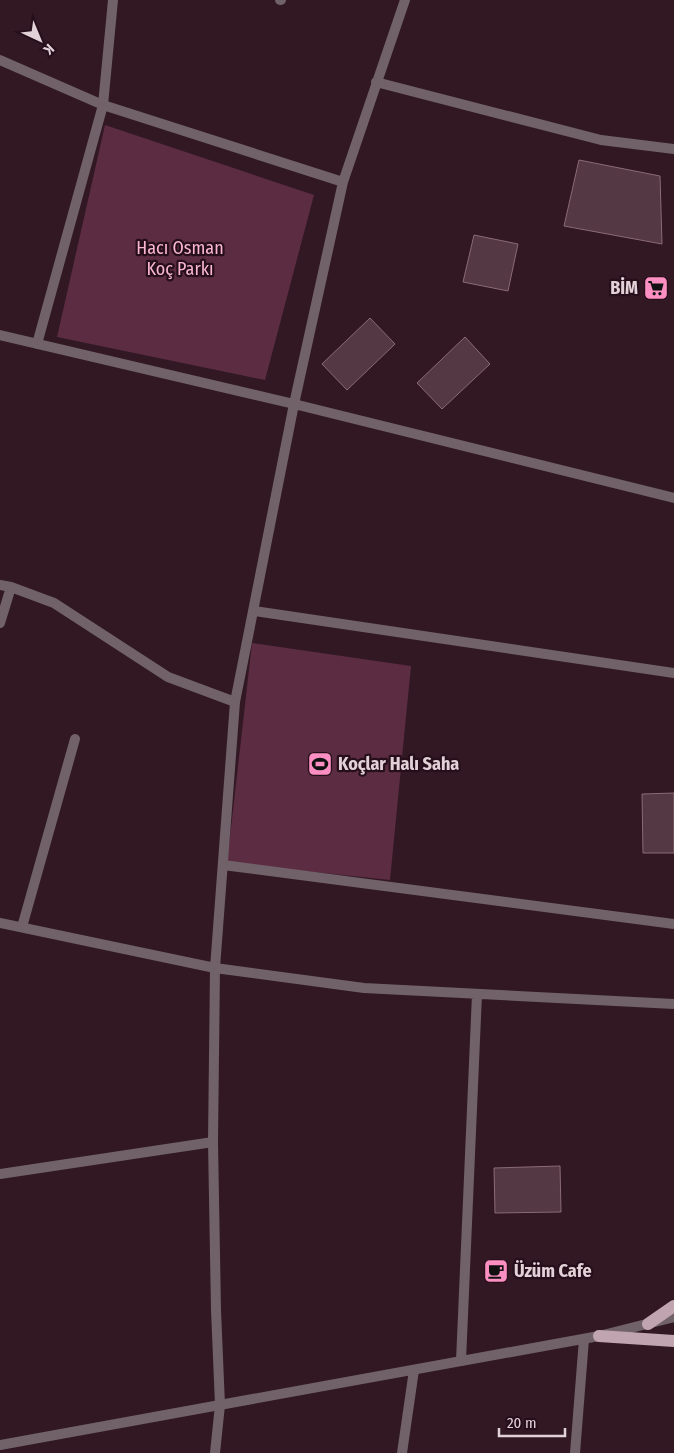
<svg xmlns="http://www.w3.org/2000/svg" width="674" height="1453" viewBox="0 0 674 1453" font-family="'Fira Sans Condensed',sans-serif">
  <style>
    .green { fill: #5b2c42 }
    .building { fill: #543844; stroke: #8a6b77 }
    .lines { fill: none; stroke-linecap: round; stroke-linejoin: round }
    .service { stroke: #706268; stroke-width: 10 }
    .minor { stroke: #706268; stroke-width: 10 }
    .tertiary { stroke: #706268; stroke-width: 10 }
    .primary { stroke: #c0a4af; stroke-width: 12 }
    .labels { text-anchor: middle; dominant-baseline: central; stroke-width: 4.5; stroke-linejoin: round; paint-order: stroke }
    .park-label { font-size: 18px; fill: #fab6d3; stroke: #260f1a }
    .poi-label { font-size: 18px; font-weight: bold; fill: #e3d1d8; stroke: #260f1a; text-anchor: start }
  </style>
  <rect width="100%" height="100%" fill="#311823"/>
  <!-- green -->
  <path class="green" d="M105,125L314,195L265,380L57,337Z
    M252,643L411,666L390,880L227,863Z"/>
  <!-- building -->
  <path class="building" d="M579,160L660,176L662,244L564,226Z
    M474,235L518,244L508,291L463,282Z
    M370,318L395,344L347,390L322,364Z
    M465,337L490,364L442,409L417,383Z
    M674,793V853H643L642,794Z
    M560,1166L561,1212L495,1213L494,1168Z"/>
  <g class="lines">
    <!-- service -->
    <path class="service" d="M280,0H281
      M575,1453L584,1339"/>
    <!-- minor -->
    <path class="minor" d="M0,60L103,105L343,182
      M376,82L601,140L674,149
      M0,335L294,404L674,498
      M37,344L103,105L113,0
      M0,585L11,587L54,603L168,677L235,702
      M254,611L674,673
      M0,623L11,587
      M223,865L674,924
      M0,923L215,968L364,988L674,1004
      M22,927L75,739
      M0,1174L213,1142
      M461,1361L477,994
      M215,1453L220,1405L216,1310L213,1142L215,968L235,702L294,404L343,182L405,0
      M402,1453L414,1370"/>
    <!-- tertiary -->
    <path class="tertiary" d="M0,1445L599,1336L674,1317"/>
    <!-- primary -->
    <path class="primary" d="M648,1324L674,1306
      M599,1336L674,1341"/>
  </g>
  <!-- icons -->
  <defs>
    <symbol id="supermarket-square" viewBox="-11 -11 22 22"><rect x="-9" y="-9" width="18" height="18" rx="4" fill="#fc8fc1" stroke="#260f1a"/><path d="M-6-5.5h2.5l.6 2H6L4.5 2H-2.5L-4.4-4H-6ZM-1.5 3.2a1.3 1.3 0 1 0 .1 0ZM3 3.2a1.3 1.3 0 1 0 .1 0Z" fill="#111"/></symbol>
    <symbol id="stadium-square" viewBox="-11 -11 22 22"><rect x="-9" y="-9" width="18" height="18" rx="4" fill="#fc8fc1" stroke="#260f1a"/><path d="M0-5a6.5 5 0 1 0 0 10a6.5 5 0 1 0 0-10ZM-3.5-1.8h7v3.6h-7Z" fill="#111"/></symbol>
    <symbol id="cafe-square" viewBox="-11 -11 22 22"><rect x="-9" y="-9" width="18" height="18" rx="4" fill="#fc8fc1" stroke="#260f1a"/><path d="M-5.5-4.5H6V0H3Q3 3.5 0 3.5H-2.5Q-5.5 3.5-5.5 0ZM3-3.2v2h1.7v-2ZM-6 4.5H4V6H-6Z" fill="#111"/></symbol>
  </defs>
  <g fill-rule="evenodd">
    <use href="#supermarket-square" x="642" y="274" width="28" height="28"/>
    <use href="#stadium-square" x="306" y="750" width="28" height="28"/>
    <use href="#cafe-square" x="482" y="1257" width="28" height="28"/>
  </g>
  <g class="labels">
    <!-- park labels -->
    <g class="park-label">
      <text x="180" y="248">Hacı Osman<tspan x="180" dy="21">Koç Parkı</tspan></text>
    </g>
    <!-- poi labels -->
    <g class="poi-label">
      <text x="638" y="288" text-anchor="end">BİM</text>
      <text x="338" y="764">Koçlar Halı Saha</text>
      <text x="514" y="1271">Üzüm Cafe</text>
    </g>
  </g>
  <!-- north arrow -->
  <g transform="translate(40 40) rotate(136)" stroke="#260f1a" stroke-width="4" paint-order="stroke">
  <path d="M0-4L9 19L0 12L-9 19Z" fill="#e3d1d8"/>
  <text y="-8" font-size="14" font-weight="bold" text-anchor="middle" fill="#e3d1d8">K</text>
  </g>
  <!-- scale -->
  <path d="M499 1428v8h66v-8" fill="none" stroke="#e3d1d8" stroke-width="2.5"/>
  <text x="507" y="1428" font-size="15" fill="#e3d1d8" stroke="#260f1a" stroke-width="4" paint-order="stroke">20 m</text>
</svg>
